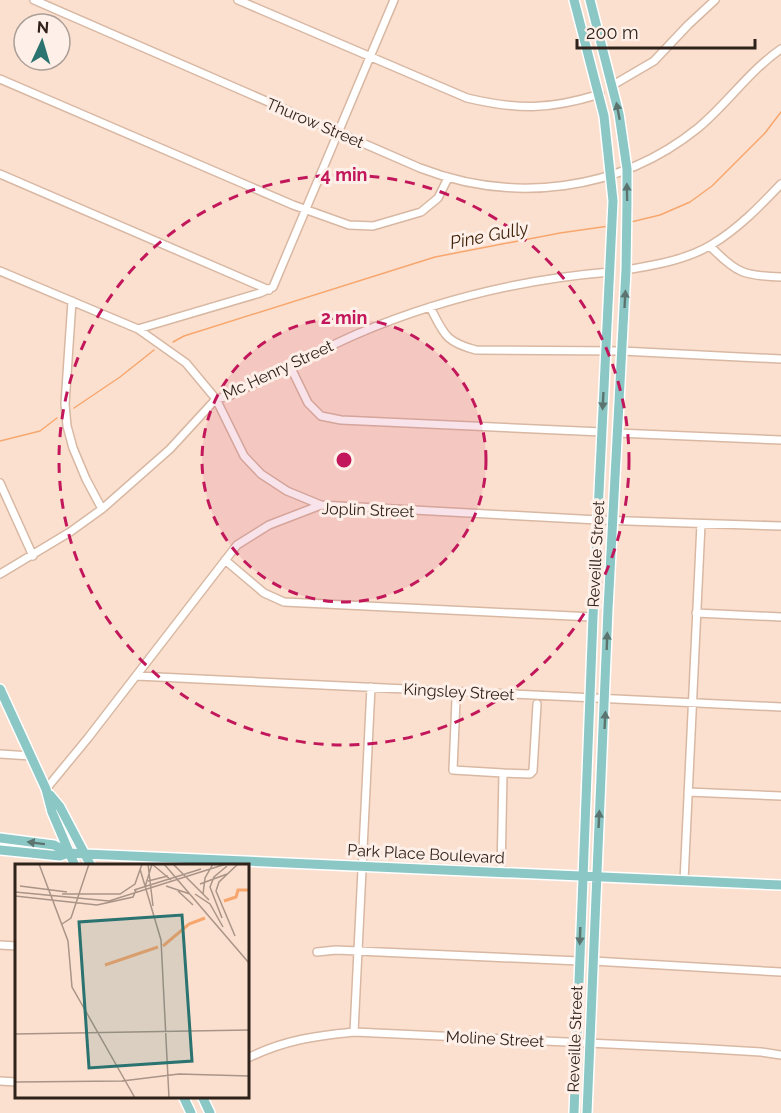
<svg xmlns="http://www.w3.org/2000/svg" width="781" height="1113" viewBox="0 0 781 1113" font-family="Raleway,sans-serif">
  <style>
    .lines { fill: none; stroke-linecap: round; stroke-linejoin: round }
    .stream { stroke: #f7a66d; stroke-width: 1.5 }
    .minor-casing { stroke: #d8b8a3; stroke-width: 10 }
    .major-casing { stroke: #fff; stroke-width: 12 }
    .minor { stroke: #fff; stroke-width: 7 }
    .major { stroke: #8bc7c4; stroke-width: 9 }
    .oneway { fill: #5c746f }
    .ring { fill: none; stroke: #c2185b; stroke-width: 3; stroke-dasharray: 10 8 }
    .labels { text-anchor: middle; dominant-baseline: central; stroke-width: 6; stroke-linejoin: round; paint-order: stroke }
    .street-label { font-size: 16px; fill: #2e221a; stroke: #fef0e8 }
    .water-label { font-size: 18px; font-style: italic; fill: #42230a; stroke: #fef0e8 }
    .inset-river { fill: none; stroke: #f7a66d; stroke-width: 3 }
    .inset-road { fill: none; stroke: #a99487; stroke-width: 1.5 }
    .view { fill: #2a7370; fill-opacity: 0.15; stroke: #2a7370; stroke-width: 3 }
    .inset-edge { fill: none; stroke: #2e221a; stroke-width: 3 }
    .centre { fill: #c2185b; stroke: #fef0e8; stroke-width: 3 }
    .ring-label { font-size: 18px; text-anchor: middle; font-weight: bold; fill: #c2185b; stroke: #fef0e8; stroke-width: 6; stroke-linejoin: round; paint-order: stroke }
  </style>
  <rect width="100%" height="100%" fill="#fbe0cf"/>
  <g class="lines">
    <!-- stream -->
    <path class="stream" d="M631,222L660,215L690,202L712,186L765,133L781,112
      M173,342L184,336L435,257L560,233L609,226
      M74,408L120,377L154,350
      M0,441L40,431L57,418"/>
    <defs>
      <path id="minor" d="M34,0L420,168C513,204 619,192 698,128C727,104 749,71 781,49
        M238,0L467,98C518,110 549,110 600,94
        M0,79L293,205L349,225L373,226L421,212L438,198L448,178
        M613,85L654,61L688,25L715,0
        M0,174L269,290
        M710,246C736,273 744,276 781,277
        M626,270C654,265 686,260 711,245C738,229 760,206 781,184
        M0,271L138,329L186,363L216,399L244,456L261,474L287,491L321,505
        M72,301L65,404L67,426L73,448L86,479L102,509
        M430,307C444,334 445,342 476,350L622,351L781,359
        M138,329L260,293L273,287L394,0
        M290,366L308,403L321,416L341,420L602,432
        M617,433L781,440
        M0,483L33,556
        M225,560L264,593L284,602L593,617
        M0,574L70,532L102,509L170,449L216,399L229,396C272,375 314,353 357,334C437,300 524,279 610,272
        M696,613L781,617
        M137,676L781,707
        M456,700L453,770L503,773L501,873
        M0,754L31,756
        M503,773L530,774L533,771L537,704
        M46,789L88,738L237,545L269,525L321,505L598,520L781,526
        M688,792L781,796
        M684,881L701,524
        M0,945L16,946
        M317,952L336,950L579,961
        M593,961L781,972
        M354,1032L371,687
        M248,1058C284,1040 315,1036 354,1032L694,1048L761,1052L781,1055
        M0,1081L16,1082"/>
      <path id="major" d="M0,689L46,789L52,812L75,866
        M50,795L60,807L91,866
        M0,838L54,845L69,853
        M0,850L60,856L69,853L85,854L781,885
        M183,1096L191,1113
        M202,1096L210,1113
        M574,1113L593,617L613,201L604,116L574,0
        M587,1113L608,609L626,270L627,202V169L619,114L590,0"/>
    </defs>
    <!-- minor casing -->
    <use href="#minor" class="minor-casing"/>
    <!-- major casing -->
    <use href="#major" class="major-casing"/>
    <!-- minor -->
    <use href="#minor" class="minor"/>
    <!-- major -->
    <use href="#major" class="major"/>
  </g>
  <!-- one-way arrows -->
  <defs><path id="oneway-solid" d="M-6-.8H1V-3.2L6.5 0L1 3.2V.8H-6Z" transform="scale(1.5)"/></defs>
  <g class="oneway">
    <use href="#oneway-solid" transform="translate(618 111) rotate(-101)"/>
    <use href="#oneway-solid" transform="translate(627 192) rotate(-91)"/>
    <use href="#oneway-solid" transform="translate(625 299) rotate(-87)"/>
    <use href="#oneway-solid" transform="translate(603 401) rotate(93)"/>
    <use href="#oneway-solid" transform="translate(607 641) rotate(-88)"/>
    <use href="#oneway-solid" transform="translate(605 720) rotate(-87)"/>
    <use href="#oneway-solid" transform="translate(599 819) rotate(-87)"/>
    <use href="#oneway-solid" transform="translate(36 843) rotate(-173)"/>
    <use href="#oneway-solid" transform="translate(580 936) rotate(92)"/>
  </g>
  <!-- distance rings -->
  <circle cx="344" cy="460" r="142" fill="#c2185b" fill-opacity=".12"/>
  <g class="ring">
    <circle cx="344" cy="460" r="142"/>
    <circle cx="344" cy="460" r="285"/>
  </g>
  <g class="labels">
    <!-- street labels -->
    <g class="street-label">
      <text transform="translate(315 123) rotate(23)">Thurow Street</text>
      <text transform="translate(278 370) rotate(-25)">Mc Henry Street</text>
      <text transform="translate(368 510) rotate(2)">Joplin Street</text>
      <text transform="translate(596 554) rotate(-87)">Reveille Street</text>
      <text transform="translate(459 692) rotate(3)">Kingsley Street</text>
      <text transform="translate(426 854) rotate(3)">Park Place Boulevard</text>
      <text transform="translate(495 1039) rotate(3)">Moline Street</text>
      <text transform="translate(575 1039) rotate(-88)">Reveille Street</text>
    </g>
    <!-- water labels -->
    <g class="water-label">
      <text transform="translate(489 235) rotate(-11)">Pine Gully</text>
    </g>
  </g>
  <!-- overview -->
  <g transform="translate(15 864)">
    <rect width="234" height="234" fill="#fbe0cf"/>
    <path class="inset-river" d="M209,37L221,33L223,26H234M148,82L174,60L190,54M90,101L143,83"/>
    <path class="inset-road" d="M24,0L53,77L57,123L120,234M133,0L138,42M137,0L156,16M149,0L234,99M158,0L194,36M167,0H189M125,5L146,76L154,234M133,17L153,12M185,20L212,10M5,22L52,28M151,22L175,30M130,23L137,0M119,26L186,5M163,27L178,41M0,28L94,37L211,0M47,30H105L120,20L127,0M180,30L195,40L208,63M188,30L190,14L198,0M0,32L82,41L118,33L121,26M207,54L195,23L199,13L212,2M47,60L56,54L74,0M220,72L201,27L204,18L223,0M0,170L234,166M0,218L107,217L164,210L234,212"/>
    <path class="view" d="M167,51L177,197L74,204L64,58Z"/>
    <rect width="234" height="234" class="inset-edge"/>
  </g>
  <circle cx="344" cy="460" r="9" class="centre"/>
  <g class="ring-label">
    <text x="344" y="181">4 min</text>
    <text x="344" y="324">2 min</text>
  </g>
  <!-- north arrow -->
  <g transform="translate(42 42) rotate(4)"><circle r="28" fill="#fef0e8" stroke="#ab9e96" stroke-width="1.5"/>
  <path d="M0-4.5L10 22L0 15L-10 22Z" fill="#2a7370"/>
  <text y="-9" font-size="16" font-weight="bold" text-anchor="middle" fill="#2e221a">N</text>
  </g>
  <!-- scale -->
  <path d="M577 39v9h178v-9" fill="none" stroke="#2e221a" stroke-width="3"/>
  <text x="586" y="39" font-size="18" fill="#2e221a" stroke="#fef0e8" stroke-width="4.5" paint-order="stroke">200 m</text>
</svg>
